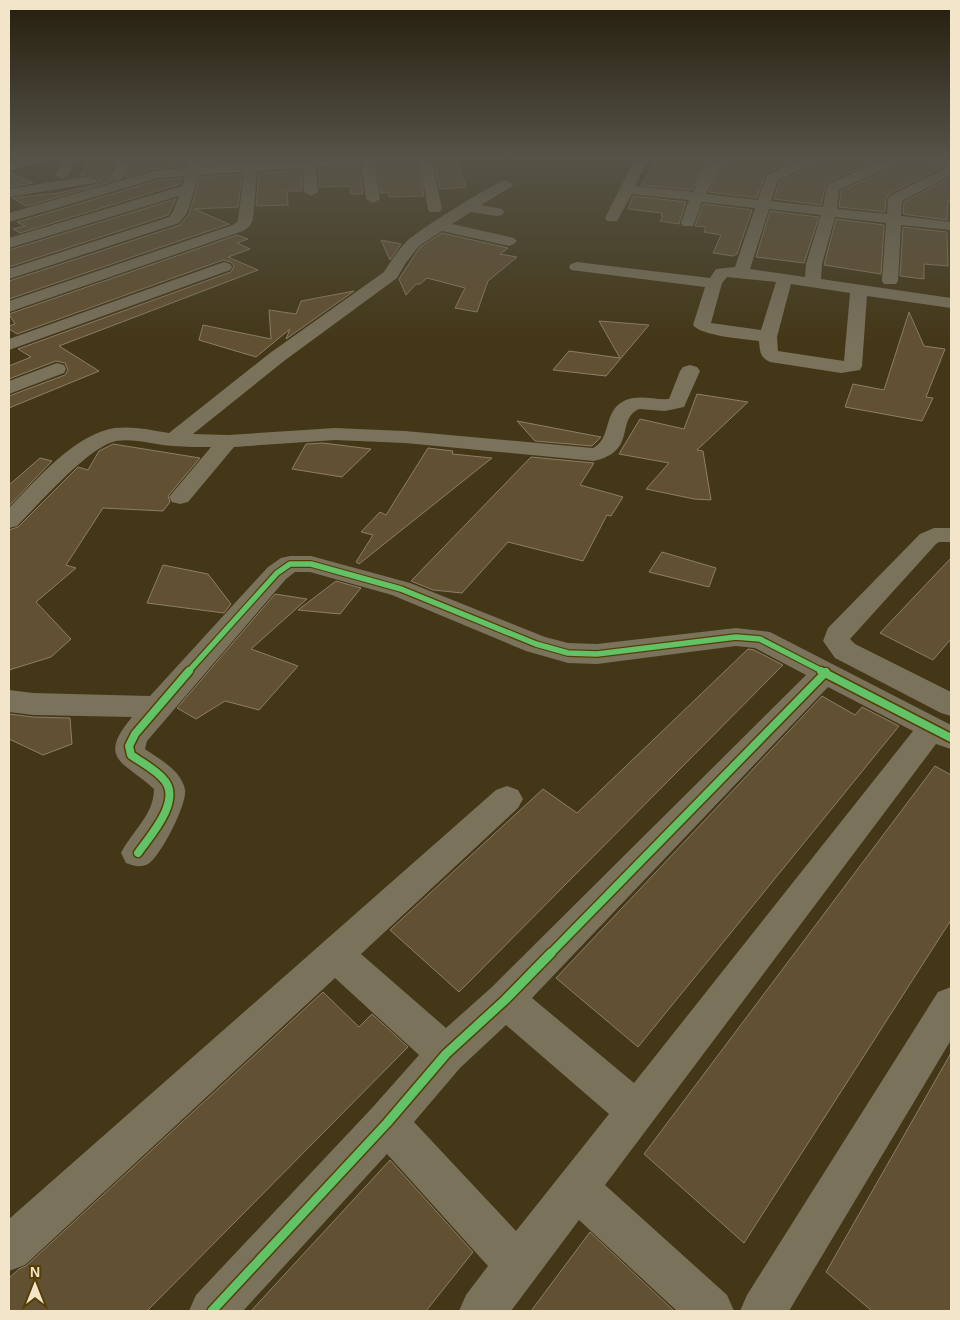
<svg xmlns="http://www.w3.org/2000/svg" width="960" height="1320" viewBox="0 0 960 1320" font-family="Arial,sans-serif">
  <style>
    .building { fill: #625032; stroke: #8c7e67 }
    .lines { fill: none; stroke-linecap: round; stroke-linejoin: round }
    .minor { fill: #7b725c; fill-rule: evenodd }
    .cycleway-far2-casing { stroke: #563f04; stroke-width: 8 }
    .cycleway-far1-casing { stroke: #563f04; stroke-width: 11 }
    .cycleway-casing { stroke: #563f04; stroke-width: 12 }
    .cycleway-far2 { stroke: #61c268; stroke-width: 5.5 }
    .cycleway-far1 { stroke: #61c268; stroke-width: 8 }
    .cycleway { stroke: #61c268; stroke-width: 9 }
  </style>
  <rect width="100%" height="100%" fill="#433717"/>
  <!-- building -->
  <path class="building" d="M90,157H118L108,176L113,181L27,206L12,198L58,193L95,185L99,181L98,178L90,174L80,176Z
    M212,157H246V162L204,165L205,159H212Z
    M660,157H720L708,164L692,190L641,185Z
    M741,157H802L766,173L757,198L709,192L720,169Z
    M826,157H883L826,183L821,205L774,199L780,181L824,162Z
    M907,157H915L917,162L941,168L889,194L886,199L885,212L839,207L841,191L905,162Z
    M455,158L466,187L440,189L433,159Z
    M189,160L187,166L152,169L126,177L132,162Z
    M418,160L424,196L389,197L388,192L381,193L376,164Z
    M359,165L363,194H351L350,186L320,187L318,169Z
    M301,170L302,191H287L288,205L256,206L259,173Z
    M9,172L33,183L9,187Z
    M242,174L238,207L194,209L229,224L9,299V281L180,225L189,214L200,177Z
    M951,177V201L948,200L947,220L903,214L904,202Z
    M182,178L180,184L20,233L13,229L25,226L17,222L159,180Z
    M633,196L686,202L679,224L660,221L663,216H661L662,213L628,209Z
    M176,199L168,215L9,267V250Z
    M703,204L752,210L737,254L733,256L713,253L721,235L704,232L706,227L695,226Z
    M770,211L819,217L804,263L756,257Z
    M836,219L884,225L881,274L824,265Z
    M903,227L947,232L948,266L924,264V279L900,276Z
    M442,233L508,248L500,254L517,257L488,281L477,312L455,308L465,288L427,278L420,284H416L406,295L399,279L420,247Z
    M237,235L248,239L237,243L250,249L228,257L258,270L59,346L99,371L9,408V396L65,375L68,370L65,363L56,361L9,379V366L31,357L18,349L231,272L234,266L231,262L223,260L17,334L9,329V326L15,324L9,314Z
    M381,240L401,244L390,260Z
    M354,291L286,339L290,329L256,357L199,340L203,325L271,339L269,310L296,314L301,301Z
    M909,312L924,346L945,349L926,397L933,398L922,421L845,407L853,384L884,390Z
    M599,321L649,325L606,376L553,370L569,351L620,358Z
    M697,394L748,402L697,450L703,451L711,500L694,499L646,489L669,463L619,454L640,419L684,429Z
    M517,421L601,437L592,446L535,441Z
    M323,443L371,449L342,477L292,469L306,444Z
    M113,444L200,458L168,496L170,502L163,511L103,508L66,565L76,568L36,602L71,639L51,657L9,670V530L18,527L78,467L88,470L99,451Z
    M428,448L453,451L452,454L492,458L359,564L356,562L373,535L361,532L380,512L386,515Z
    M531,457L594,463L580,485L623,497L611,516L607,515L583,561L508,542L462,593L433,590L411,581Z
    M40,458L52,461L9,506V485Z
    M662,552L716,568L709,587L649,572Z
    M951,558V639L933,660L880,633Z
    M163,565L208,574L231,604L224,613L147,603Z
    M336,581L361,588L340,614L298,610Z
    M275,594L307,599L251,649L298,666L259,710L225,701L196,719L177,708Z
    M748,649L754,650L783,665L459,992L390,930L543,789L577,813Z
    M822,696L855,715L862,707L899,726L638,1047L556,978Z
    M9,714L33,717L70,718L72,744L43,755L9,739Z
    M935,766L951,775V920L744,1243L644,1154Z
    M323,992L359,1027L372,1014L408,1047L147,1311H9V1278L19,1269L26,1266Z
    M951,1053V1311H872L826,1272Z
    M390,1160L473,1252L426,1311H251Z
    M590,1232L672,1309L674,1311H531Z"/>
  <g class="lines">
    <!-- minor -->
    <path class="minor" d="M28,157H49L48,160L9,170V162Z
      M63,157H75L69,175L62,179L55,175Z
      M120,157H132L124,177L117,181L110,177Z
      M192,157H204L201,167L341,157H402L396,161L374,162L380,199L373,203L366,199L361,163L316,167L318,192L311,196L304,192L303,168L257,171L253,219L250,226L243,231L9,312V301L233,225L238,221L244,172L199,175L187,213L179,223L9,279V269L169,217L173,212L179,196L9,248V238L182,186L185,176L159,178L9,222V213L153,171L188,168Z
      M419,157H431L442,209L440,212H430L428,209Z
      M636,157H648V160L635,186L693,192C707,167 707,157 739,157L719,168L706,194L758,200L767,175L807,157H824L823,160L778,180L771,201L823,207L827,185L888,157H905L904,160L839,190L837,209L887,214L888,199L890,196L946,168L918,160L917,157H937L951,161V175L902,201L901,216L951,222V230L901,225L898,281L896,284H884L882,281L886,223L835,217L822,264L821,279L951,298V308L867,296L862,366L860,370L841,373L770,362C760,357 760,352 759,341C745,339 701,336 693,325L705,287L571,270L569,267L571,264L577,262L710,278L716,269L735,267L755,208L702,202L693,226H683L681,223L689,200L632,194L617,221H607L605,218ZM769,209L821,215L806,264L805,277L750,269ZM727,277L776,282L761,330L711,323L722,283ZM791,284L850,293L844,361L778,351L777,337Z
      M90,176L97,180L95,183L9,197V189Z
      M506,180L513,184L511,187L481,205L502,209L504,212L502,215L497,216L471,212L452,224L514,238L517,241L514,244L509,246L442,231L419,246L405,264L397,278L284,361L193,434L228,435L335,428L405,431L593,448C614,438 600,405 633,398C645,396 657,400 669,399L680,371L683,367L690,365L697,367L700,371L684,407L665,411L639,409C615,420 638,451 594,461L405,443L335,440L234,447L188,502L180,504L172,502L169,497L211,447C199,447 186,447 173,446C154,445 135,438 116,441C89,446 37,506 17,526L9,528V508C36,480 75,434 115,428C133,426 151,430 169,433L270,353L384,272C391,261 398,250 407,241C419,230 491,184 506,180Z
      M224,262L230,264L232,267L230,270L9,350V339Z
      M57,363L64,365L66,369L64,373L9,394V381Z
      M934,528H951V542H939L936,544L850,639L855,644L951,692V716L941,713L835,658L823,641L828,628L920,534Z
      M290,556H311L410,583L545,637L568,643L597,644L736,628L770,632L951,725V749L936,744L605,1185L727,1295L734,1311H677L579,1220L511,1311H459L466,1295L488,1266L387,1154L243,1311H189L196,1295L372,1108L419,1055L335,978L25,1265L9,1271V1219L496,790L507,786L518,790L523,799L518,808L361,954L446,1028L492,987L806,675L755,648L736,646L597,664L568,663L526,651L392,595L310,572H295L286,579L147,741L145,749C160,760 180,769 185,789C188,803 160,857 148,864C140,868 134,866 126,863L121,853C132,831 154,815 154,789C125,762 96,760 132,717L33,715L9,712V690L33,693L150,696L268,567L281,558ZM828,687L913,731L634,1083L532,998ZM506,1025L609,1114L516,1231L414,1122L460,1068Z
      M951,987V1040L789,1311H740L747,1295L938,992Z"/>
    <defs>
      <path id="cycleway-far2" d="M188,672L277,573L290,564H311L401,589L536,644L568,653L597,654L736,637L760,639L824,672"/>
      <path id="cycleway-far1" d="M821,671L951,738
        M138,853C150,836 181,802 165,781C157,770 142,763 131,755L129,746L135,734L189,671
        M550,954L826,672"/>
      <path id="cycleway" d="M212,1311L387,1123L446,1054L505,1000L551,953"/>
    </defs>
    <!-- cycleway-far2 casing -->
    <use href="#cycleway-far2" class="cycleway-far2-casing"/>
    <!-- cycleway-far1 casing -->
    <use href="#cycleway-far1" class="cycleway-far1-casing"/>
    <!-- cycleway casing -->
    <use href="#cycleway" class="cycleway-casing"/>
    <!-- cycleway-far2 -->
    <use href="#cycleway-far2" class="cycleway-far2"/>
    <!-- cycleway-far1 -->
    <use href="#cycleway-far1" class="cycleway-far1"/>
    <!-- cycleway -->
    <use href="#cycleway" class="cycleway"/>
  </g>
  <!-- sky -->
  <linearGradient id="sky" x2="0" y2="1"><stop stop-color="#251e0d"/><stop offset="0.46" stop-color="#555347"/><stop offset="1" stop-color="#555347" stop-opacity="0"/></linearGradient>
  <rect width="960" height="342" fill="url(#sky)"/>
  <!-- border -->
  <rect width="960" height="1320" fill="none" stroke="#f2e5ca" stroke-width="20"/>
  <!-- north arrow -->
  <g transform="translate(35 1285)" stroke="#563f04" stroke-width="4" paint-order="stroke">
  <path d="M0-4L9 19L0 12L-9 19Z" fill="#f2e5ca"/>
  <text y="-8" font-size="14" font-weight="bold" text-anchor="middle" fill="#f2e5ca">N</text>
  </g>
</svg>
